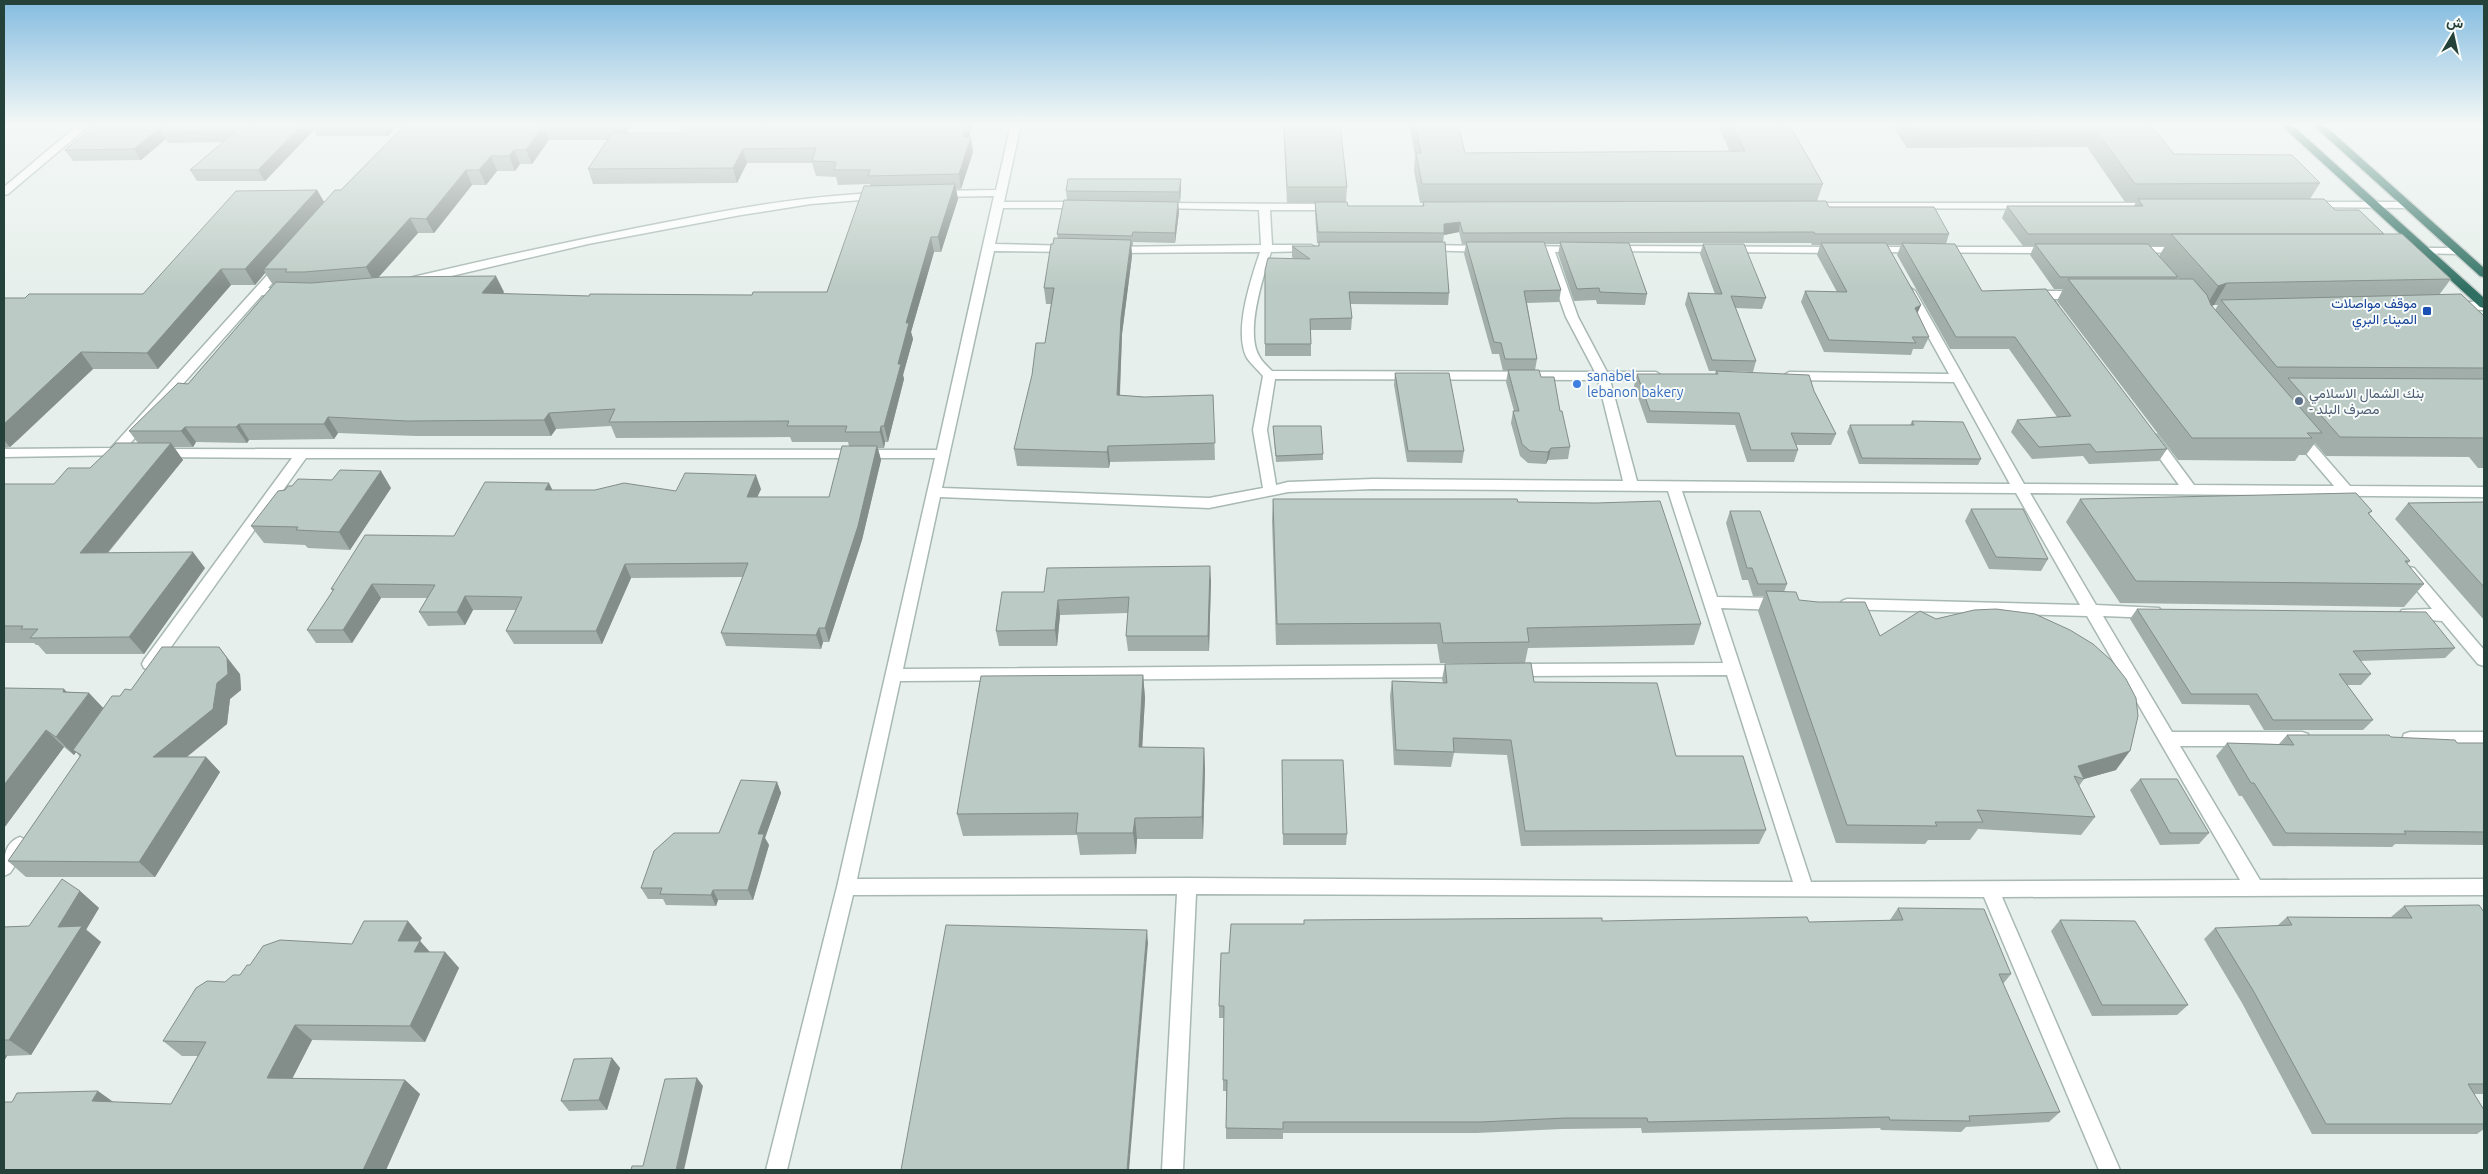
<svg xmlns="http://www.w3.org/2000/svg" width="2488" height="1174" viewBox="0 0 2488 1174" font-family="Ubuntu,Vazirmatn,sans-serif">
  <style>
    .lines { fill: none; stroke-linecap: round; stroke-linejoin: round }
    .minor-casing { stroke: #a8b8b2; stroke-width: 3 }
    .highway-casing { stroke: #c2cac8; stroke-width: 3 }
    .minor { fill: #fff; fill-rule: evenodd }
    .highway { fill: #2f6f62; fill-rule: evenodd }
    .wall { fill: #a1aea9; fill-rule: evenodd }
    .shaded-wall { fill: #838d89 }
    .building { fill: #bbcac4; stroke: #838d89 }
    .transit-dot { fill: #1a4fb4; stroke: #f7fbf9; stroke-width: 2 }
    .shop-dot { fill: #3f7fe0; stroke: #f7fbf9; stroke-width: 2 }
    .service-dot { fill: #5c6f8a; stroke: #f7fbf9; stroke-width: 2 }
    .labels { text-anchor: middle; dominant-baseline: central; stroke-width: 4; stroke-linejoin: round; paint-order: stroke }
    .transit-label { font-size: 14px; fill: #164399; stroke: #f7fbf9; text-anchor: end }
    .shop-label { font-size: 14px; fill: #366cbe; stroke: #f7fbf9; text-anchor: start }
    .service-label { font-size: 14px; fill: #4e5e75; stroke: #f7fbf9; text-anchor: start }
  </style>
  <rect width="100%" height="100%" fill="#e6efeb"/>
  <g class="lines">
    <defs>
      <path id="minor" d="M79,124H91L8,194L4,195V187Z
        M1011,124H1021L1004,202H1082L1087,205L1082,208H1003L995,244L1071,246L1077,249L1071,252L994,251L942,488L1209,498L1263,488L1253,430L1263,376C1258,370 1251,364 1247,358C1233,332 1251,279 1260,252L1111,253L1105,250L1111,247L1261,245L1259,210L1156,208L1155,206L1160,203L1334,204L1339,207L1334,210H1270L1272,245H1311L1317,248L1311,251L1271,252C1263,277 1245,332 1259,356C1262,362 1268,367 1272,371L1595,372L1566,317L1543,252H1526L1520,249L1526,246L1582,247V251L1555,252L1578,317L1607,372H1656L1662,376L1656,380H1610L1637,481L2010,484L1954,382L1789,380L1783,376L1789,372L1949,374L1903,291L1909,287L1915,291L2024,484L2179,485L2145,438L2152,434L2157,435L2194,485L2334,486L2293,438L2291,435L2298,431L2303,432L2350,486L2484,487V497L2030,493L2096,605L2159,608L2162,612L2159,616L2154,618L2103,616L2172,732H2302L2308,734L2310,739L2308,744L2302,746H2180L2260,880L2484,879V895L2002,897L2120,1170H2099L1984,897L1196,894L1183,1170H1162L1177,894L853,895L787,1170H766L837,887L935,458H306L156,668L150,670L144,668L142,664L144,660L292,458L157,457L150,453L157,449L937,450L994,196L937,197L932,194L937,191L996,190ZM1275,379L1598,380L1623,481L1373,479L1288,482L1276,485L1267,430ZM1373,489L1668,491L1723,663L1513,664L1507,666L1505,670L1507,674L1513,676L1727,675L1793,882L1187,878L857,879L900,681L1462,677L1468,675L1470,671L1468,667L1462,665L903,669L940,497L1209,508L1288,492ZM1682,491L2016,493L2080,605L1847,599L1842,601L1839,605L1842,609L2087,616L2240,880L1811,882L1721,608L1782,610L1787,608L1790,604L1787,600L1782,598L1717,597Z
        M882,193L887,196L886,198L811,204L741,215L588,244L413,285L407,281L413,277C503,256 593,236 683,219C749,206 815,195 882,193Z
        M2312,202H2408L2413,205L2408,208L2308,207L2307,205Z
        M1810,203H2154L2159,206L2154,209L1806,208L1805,206Z
        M1426,245L1486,246L1492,249L1486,252L1422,250V246Z
        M1611,246L1838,247L1844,250L1838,253L1607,251V247Z
        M1871,247H2051L2057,250L2051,253L1867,252L1865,250Z
        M2134,247H2181L2187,250L2181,253L2130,252L2128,250Z
        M2411,248H2459L2465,251L2459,254L2407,253V249Z
        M283,261L289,264L268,288L290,291V297L262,295L126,448L133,452L131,455L4,457V449L111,448L279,262Z
        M2044,291H2079L2085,295L2079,299H2053L2058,306L2052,310L2048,309L2038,295Z
        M2453,302H2484V310L2449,309L2447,306Z
        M2409,567L2414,568L2484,650V666L2478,664L2442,621L2402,618L2399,614L2402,610L2432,609L2402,572L2404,568Z
        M2410,732H2484V746H2410L2404,744L2402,739L2404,734Z
        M20,837L26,840L29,845L10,873L4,876C4,860 3,843 20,837Z"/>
      <path id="highway" d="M2280,124H2291L2484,298V308L2480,307Z
        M2312,124H2323L2484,268V277L2480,276Z"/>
    </defs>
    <!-- minor casing -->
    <use href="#minor" class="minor-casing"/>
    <!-- highway casing -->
    <use href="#highway" class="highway-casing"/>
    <!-- minor -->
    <use href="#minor" class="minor"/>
    <!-- highway -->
    <use href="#highway" class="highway"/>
  </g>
  <!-- wall -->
  <path class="wall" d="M97,124H398L388,136H317L314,130L265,181H197L190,170L223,142L168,143L166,139L141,160L73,161L65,150Z
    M398,124H631L627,133H681L686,124H972L969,137L973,152L961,189H956L958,199L941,252H934L911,332L913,339L903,375L904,379L888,442H885L884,448H878L881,460L862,540L829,642H823L821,649L726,646L721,633L743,577L631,578L602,644H514L506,631L516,610H473L465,625L428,626L419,612L427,598H381L352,643H316L307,630L333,591L331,589L454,536L553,490L676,491L761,489L757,497H829L849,446L848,442H792L790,437L616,438L611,426L556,429L551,436H416L338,433L334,439L249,440L247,443L196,442L193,447H174L183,460L108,553L205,568L144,654H46L38,645H36L34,643H4V484H54L90,468L138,443L129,431L188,384L274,285H273L265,273L255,285H231L158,369H93L18,440L10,447L4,448V298H25L143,294L317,190L324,202L341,190L401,130ZM549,140H607L588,169L593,184L737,183L747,163H812L816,176L836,177L838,185L870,184V186L827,292L752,295L589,296L502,294L504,292L379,277L418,233H434L472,185H486L497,171H515L520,164H532Z
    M1283,124H1340L1347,187L1346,202L1348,206H1422L1423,203H1420L1414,171L1415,155L1409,124H1458L1465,153L1730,152L1717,124H1789L1823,184L1817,201L1829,207L1949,234L1946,244L1982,291L2167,449L2159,461L2089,464L2083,456L2032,459L2011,432L2017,420L2057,417L2009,349H1950L1897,255L1901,245H1887L1921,305L1917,314L1929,337L1923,349H1913L1911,355L1824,352L1801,302L1805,291L1837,292L1817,255L1820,245H1812L1811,243H1629L1647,294L1645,305L1597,304L1596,300L1574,301L1558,254L1560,244H1544L1561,290L1559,302L1527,303L1537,359L1535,370L1541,377L1560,411L1570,447L1568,459L1548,460L1546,464L1528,463L1520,456L1511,423L1513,411H1514L1506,382L1508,371H1503L1499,354H1492L1464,254L1466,244H1462L1459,232L1444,235L1443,242L1449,293L1448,305L1350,304L1352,318L1351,330H1311V356H1265V270L1294,259L1292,257V246H1318L1319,243H1317L1315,213V203H1287Z
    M1891,124H2150L2174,154L2320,183L2310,199L2335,210L2384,234L2451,279L2439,295L2484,316V468H2478L2469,457L2326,456L2315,443L2306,455H2299L2295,461L2178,460L2057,301L2063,289H2054L2030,255L2034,246H2023L2002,218L2007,206H2134L2136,202H2125L2087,147L1907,148ZM2150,246H2165L2159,256L2179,279H2177L2178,277ZM2214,305H2218L2215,310L2212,306Z
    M1181,179V189L1180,202H1178L1179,212L1175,243L1133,242V246H1131L1132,256L1122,334L1120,395L1144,397L1213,395L1215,460L1110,462L1109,468L1017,466L1014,449L1045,343L1051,304H1046L1044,288L1058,239L1057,234L1067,200L1066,191Z
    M1703,244L1766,298L1762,309L1735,308L1756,361L1753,372L1730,371L1814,391L1836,434L1831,445H1796L1798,450L1794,462H1747L1735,425L1647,423L1634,386L1637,374H1715L1716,371H1709L1685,304L1688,293L1715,294L1700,254Z
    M1395,373L1464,451L1462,463L1407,462L1394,385Z
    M1912,421L1981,459L1978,465L1859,464L1847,432L1850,425H1910Z
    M1273,426L1323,454V460L1276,462Z
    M391,488L350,550L308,548L305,545L264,543L251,526Z
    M1273,499L1518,502L1701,624L1694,645L1528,648L1525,663H1440L1437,644L1276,645L1272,520Z
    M2080,499L2372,511L2369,514L2410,561L2407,564L2424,584L2404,607L2120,603L2066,522Z
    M2484,502V620L2395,519L2408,503Z
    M1971,509L2048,559L2041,571L1989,569L1965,521Z
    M1730,511L1787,584L1784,592L1799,600L1880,636L2116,770L2084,779L2079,786L2095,817L2081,835L1978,829L1970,840H1928L1925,844L1836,843L1758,611L1764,596H1753L1748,580H1742L1726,523Z
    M1211,581L1209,651H1128L1126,636L1128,613L1060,615L1057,646H999L996,631L1044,592Z
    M2137,609L2455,648L2445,658L2360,661L2371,674L2361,685H2347L2373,720L2363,730H2264L2249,705L2182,704L2130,619Z
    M1445,664L1534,682L1676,756L1766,830L1759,844L1521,846L1507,755L1454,753L1451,767L1394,765L1390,696L1392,681L1443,683L1442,679Z
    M240,674L241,690L230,699L227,724L187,757H206L220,772L155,877H26L8,861L80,757L76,752L74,755L64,747L4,828V688L89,693L103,708L120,696L131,690Z
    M1143,675L1145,698L1142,747L1204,748L1205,770L1203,839H1137L1136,854L1080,855L1077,835L963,836L957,814Z
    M2287,735L2391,737L2457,743H2484V845L2395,844L2392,847L2273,846L2242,796H2239L2216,756L2227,743L2279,744Z
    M1282,760L1347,834L1346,845H1283Z
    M2140,779L2209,833L2199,844L2160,845L2130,790Z
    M777,782L781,793L765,838L769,845L753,900H718L716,906L666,905L663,899H648L641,888L719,833Z
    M80,891L99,908L86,929L101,942L31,1055L7,1056L4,1061V927L29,926Z
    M2404,906L2484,912V1094H2474L2484,1110V1129L2477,1134H2312L2242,1003L2204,939L2215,928L2277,926L2287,917H2391Z
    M1898,908L2011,974L2003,984L2060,1112L2049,1122L1966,1127L1961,1132L1881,1130L1880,1128L1642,1133L1641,1128L1561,1129L1476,1133H1283V1139H1226V1091H1223V1080L1224,1018H1219V1006L1304,924V920L1602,921L1809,922L1890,920Z
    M2060,920L2188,1005L2177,1015L2092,1016L2051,931Z
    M422,938L420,941L430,952H445L459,968L425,1042L312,1040L292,1078L405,1080L420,1094L386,1170H4L113,1102L171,1104L198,1056H182L163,1041L225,982L240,975L250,965L352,944Z
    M612,1058L620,1068L607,1110L569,1111L561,1101Z"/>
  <!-- shaded-wall -->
  <path class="shaded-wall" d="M303,124H311L314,130L265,181L258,170Z
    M382,124H398L388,136Z
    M619,124H631L623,140L618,126Z
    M966,124H972L966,152L963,137Z
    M543,126L549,140L532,164L526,150Z
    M161,127V132L166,139L141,160L134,149Z
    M971,137L973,152L961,189L959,174Z
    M743,149L747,163L737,183L733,168Z
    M514,150L520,164L515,171L509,156Z
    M491,156L497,171L486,185L479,170Z
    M466,170L472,185L434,233L426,219Z
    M1181,179V189L1180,202L1179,192Z
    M955,184L958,199L941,252L938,237Z
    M317,190L326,205L264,269L265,273L255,285L245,269Z
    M1178,202L1179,212L1175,243V233Z
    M410,218L418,233L374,282L366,267Z
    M1460,222L1459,232L1444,235V224Z
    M931,237L934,252L911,332L913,339L903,375L904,379L888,442L884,426L906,323Z
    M1131,240L1132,256L1122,334L1119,411L1117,395L1121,318Z
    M221,269L231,285L158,369L147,353Z
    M496,276L504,292L490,309L482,293Z
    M2227,283L2214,305L2205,308L2218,286Z
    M1921,305L1916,316L1915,308Z
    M81,352L93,369L10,447L4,440V424Z
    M549,413L556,429L551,436L544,420Z
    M328,417L338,433L334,439L324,424Z
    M239,424L249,440L247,443L236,427Z
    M881,426L885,442L884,448L880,432Z
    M185,427L196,442L193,447L181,431Z
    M171,443L183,460L94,569L80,553Z
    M877,446L881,460L862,540L829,642L825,628Z
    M1108,446L1110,462L1109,468L1107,452Z
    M1551,448L1548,460L1546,464L1548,452Z
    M381,471L391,488L350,550L339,532Z
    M756,475L761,489L751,511L747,497Z
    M549,483L556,497L545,490Z
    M193,552L205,568L144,654L129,637Z
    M625,564L631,578L602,644L596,631Z
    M1210,566L1211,581L1209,651L1208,636Z
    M372,584L381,598L352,643L343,630Z
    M465,596L473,610L465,625L457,612Z
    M1058,600L1060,615L1057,646L1055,630Z
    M819,628L823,642L821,649L816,635Z
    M219,647L240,674L241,690L230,699L227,724L168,772L153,757Z
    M1143,675L1145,698L1141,770L1139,747Z
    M64,689L80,706L89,693L106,711L73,750L76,752L74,755L56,737Z
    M46,730L64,747L4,828V785Z
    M1204,748L1205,770L1203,839L1202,817Z
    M2130,751L2116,770L2084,779L2078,766Z
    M206,757L220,772L155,877L139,862Z
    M777,782L781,793L765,838L769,845L753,900L748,890L758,834Z
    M1135,818L1137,839L1136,854L1133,833Z
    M713,890L718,900L716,906L711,895Z
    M80,891L99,908L86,930L101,942L31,1055L9,1040L58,927Z
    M408,921L422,938L420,941L434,957L428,968L398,941Z
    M1147,930L1148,943L1129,1170H1127Z
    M445,952L459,968L425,1042L410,1026Z
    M295,1025L312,1040L285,1093L267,1078Z
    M4,1054L7,1056L4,1061Z
    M612,1058L620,1068L607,1110L599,1100Z
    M697,1078L703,1086L684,1170H676Z
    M405,1080L420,1094L386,1170H363Z
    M98,1091L119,1106L92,1101Z"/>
  <!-- building -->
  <path class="building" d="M97,124H303L258,170H190L236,131L161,132V127L134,149L65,150Z
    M406,124H619L618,126H543L526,150H514L509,156H491L479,170H466L426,219L410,218L366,267L304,272H285L287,269H264L335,190H341Z
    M686,124H966L963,137H971L959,174L868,176L870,170H834L836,162L812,161L816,148L743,149L733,168L588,169L612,133H681Z
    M1284,124H1340L1347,187H1287Z
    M1415,124H1458L1465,153L1745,151L1731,124H1789L1823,184H1422L1416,153H1421Z
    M1910,124H2150L2174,154L2292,155L2320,183L2135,184L2096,130H1914Z
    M1068,179H1181L1179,192L1066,191Z
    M955,184L938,237H931L906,323H909L898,364H901L884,426H881L880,432H845L847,426H787L789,421L609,422L615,409L549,413L544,420L407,421L328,417L324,424H239L236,427H185L181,431H129L178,383L188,384L276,282L311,283L383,277L496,276L482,293L589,296L590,294L752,295L753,292H827L864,186Z
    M317,190L245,269H221L147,353L81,352L4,424V298H25L29,294H143L236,191Z
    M2138,199H2324L2335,210H2359L2384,234H2028L2007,206H2143Z
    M1064,200L1178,202L1175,233L1133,232L1132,236L1057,234Z
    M1826,201L1829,207H1934L1949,234H1815L1814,232L1463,233L1460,222L1444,224V233L1318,232L1315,202H1347L1348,206H1424L1423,202Z
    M2171,234H2402L2451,279L2227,283L2218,286Z
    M1054,238L1131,240L1121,318L1117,395L1144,397L1213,395L1215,443L1108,446L1107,452L1014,449L1032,375L1036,343H1045L1054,288H1044L1051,244H1053Z
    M1319,242H1445L1449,293L1349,292L1352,318L1310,319L1311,344H1265V270L1268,258L1310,259L1292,246H1319Z
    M1466,242H1544L1561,290L1524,291L1537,359H1505L1501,343L1494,342Z
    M1560,242L1629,243L1647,294L1600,292L1599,288L1577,289Z
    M1821,243H1886L1921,305L1915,308L1929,337H1912L1916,343L1829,340L1805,291L1847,292Z
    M1902,243L1955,244L1982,291L2046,289L2167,449L2096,452L2090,444L2039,447L2017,420L2071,416L2015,337H1956Z
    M1703,244H1744L1766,298L1731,296L1756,361L1712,360L1688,293L1722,294Z
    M2035,244H2148L2178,277H2060Z
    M2068,279H2193L2207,295L2211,305L2322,433H2307L2312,438H2192Z
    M2461,294L2484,316V368L2277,367L2221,300Z
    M1508,370H1539L1541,377H1554L1560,411H1562L1570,447L1551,448L1548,452L1530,451L1522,444L1513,411H1519Z
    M1716,371L1809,375L1814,391L1836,434L1791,433L1798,450H1751L1739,413L1650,411L1637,374H1718Z
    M1395,373H1449L1464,451H1408Z
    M2288,378L2484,379V438L2340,437Z
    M1912,421L1963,422L1981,459L1862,458L1850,425H1914Z
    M1273,426H1321L1323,454L1276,456Z
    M116,443H171L80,553L193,552L129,637L30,638L38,629H21L23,626H4V484H54L68,468H90Z
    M842,446H877L858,526L825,628H819L816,635L721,633L748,563L625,564L596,631H506L522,597L465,596L457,612H419L435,585L372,584L343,630H307L334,589H331L365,535L454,536L485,482L549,483L545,490H595L624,483L676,491L685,473L756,475L747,497H829Z
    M340,470L381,471L339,532L296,530L298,527L251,526L278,491L285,490L288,486H292L298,479L332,480Z
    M2356,493L2372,511L2368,513L2410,561H2405L2424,584L2136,581L2080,499Z
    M1273,499H1517L1518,502L1596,503L1660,501L1701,624L1527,628L1529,642L1443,643L1440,623L1277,624Z
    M2484,502V587L2408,503Z
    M1971,509H2023L2048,559L1996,557Z
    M1730,511H1760L1787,584H1758L1752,568H1747Z
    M1210,566L1208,636H1126L1129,597L1058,600L1055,630L996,631L1002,592H1044L1047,568Z
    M1766,591L1796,592L1799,600L1818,602H1865L1880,636L1920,611L1936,619L1974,610L1996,609L2035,614L2070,630L2093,644L2112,661L2126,679L2136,698L2138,716L2130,751L2078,766L2084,779L2074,776L2095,817L1977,810L1983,822H1935L1937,826L1847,825Z
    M2137,609L2426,612L2455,648L2353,651L2371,674H2339L2373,720H2273L2257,694H2191Z
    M162,647H219L227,658L228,674L217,683L213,709L153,757H206L139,862L8,861L81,755L73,750L112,696H120L125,689L131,690Z
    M1531,663L1534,682L1657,683L1676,756H1743L1766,830L1525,831L1511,740L1453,738L1454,752L1396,750L1392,681L1447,683L1445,664Z
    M1143,675L1139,747L1204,748L1202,817L1135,818L1133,833H1076L1078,813L957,814L981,676Z
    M4,688L64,689L63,692L89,693L56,737L46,730L4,785Z
    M2287,735H2389L2391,737L2455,740L2457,743H2484V832L2404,831L2406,834L2286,833L2254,783H2251L2227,743L2294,745Z
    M1282,760H1343L1347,834H1283Z
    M2140,779H2177L2209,833H2170Z
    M741,780L777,782L758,834H764L748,890H713L711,895L660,894L662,888H641L654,851L674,833H719Z
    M62,879L80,891L58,927L82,926L9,1040H4V927L29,926Z
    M2479,905L2484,912V1084H2468L2484,1110V1124H2326L2254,992L2215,928L2292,925L2287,917L2412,918L2404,906Z
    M1898,908L1984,909L2011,974H1999L2060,1112L1969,1116L1970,1121L1890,1120L1889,1117L1648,1122L1647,1118H1566L1480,1122H1283V1129L1226,1128L1227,1080H1223L1224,1006H1219L1221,953H1229L1231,924H1304V920L1602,918V921L1807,917L1809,922L1903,920Z
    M2060,920L2135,921L2188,1005H2102Z
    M364,921H408L398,941H420L414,952H445L410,1026L295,1025L267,1078L405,1080L363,1170H4V1102H12L17,1093L98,1091L92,1101L171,1104L206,1042L163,1041L196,988L207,981L225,982L233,975H240L247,965H250L263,946L280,940L352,944Z
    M946,925L1147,930L1127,1170H901Z
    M612,1058L599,1100L561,1101L574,1059Z
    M697,1078L676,1170H631L632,1166H643L665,1079Z"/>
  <!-- sky -->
  <linearGradient id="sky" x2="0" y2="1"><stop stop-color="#84bce0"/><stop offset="0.43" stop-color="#f4f8f6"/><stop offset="1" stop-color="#f4f8f6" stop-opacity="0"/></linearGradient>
  <rect width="2488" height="289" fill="url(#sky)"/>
  <!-- markers -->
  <rect class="transit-dot" x="2422" y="306" width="10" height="10" rx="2.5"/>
  <circle class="shop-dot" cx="1577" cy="384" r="5"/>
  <circle class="service-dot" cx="2299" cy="401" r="5"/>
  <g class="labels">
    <!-- transit labels -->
    <g class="transit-label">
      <text x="2417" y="303">موقف مواصلات<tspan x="2417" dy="16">الميناء البري</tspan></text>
    </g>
    <!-- shop labels -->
    <g class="shop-label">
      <text x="1587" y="376">sanabel<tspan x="1587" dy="16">lebanon bakery</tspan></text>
    </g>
    <!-- service labels -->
    <g class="service-label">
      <text x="2309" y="393">بنك الشمال الاسلامي<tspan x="2309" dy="16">- مصرف البلد</tspan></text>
    </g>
  </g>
  <!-- border -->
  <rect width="2488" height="1174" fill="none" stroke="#24423a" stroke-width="10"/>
  <!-- north arrow -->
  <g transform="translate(2453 35) rotate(9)" stroke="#f7fbf9" stroke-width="4" paint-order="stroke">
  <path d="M0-4L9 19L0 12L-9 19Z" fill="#24423a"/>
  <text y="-8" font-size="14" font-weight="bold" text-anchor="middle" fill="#24423a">ش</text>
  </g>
</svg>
